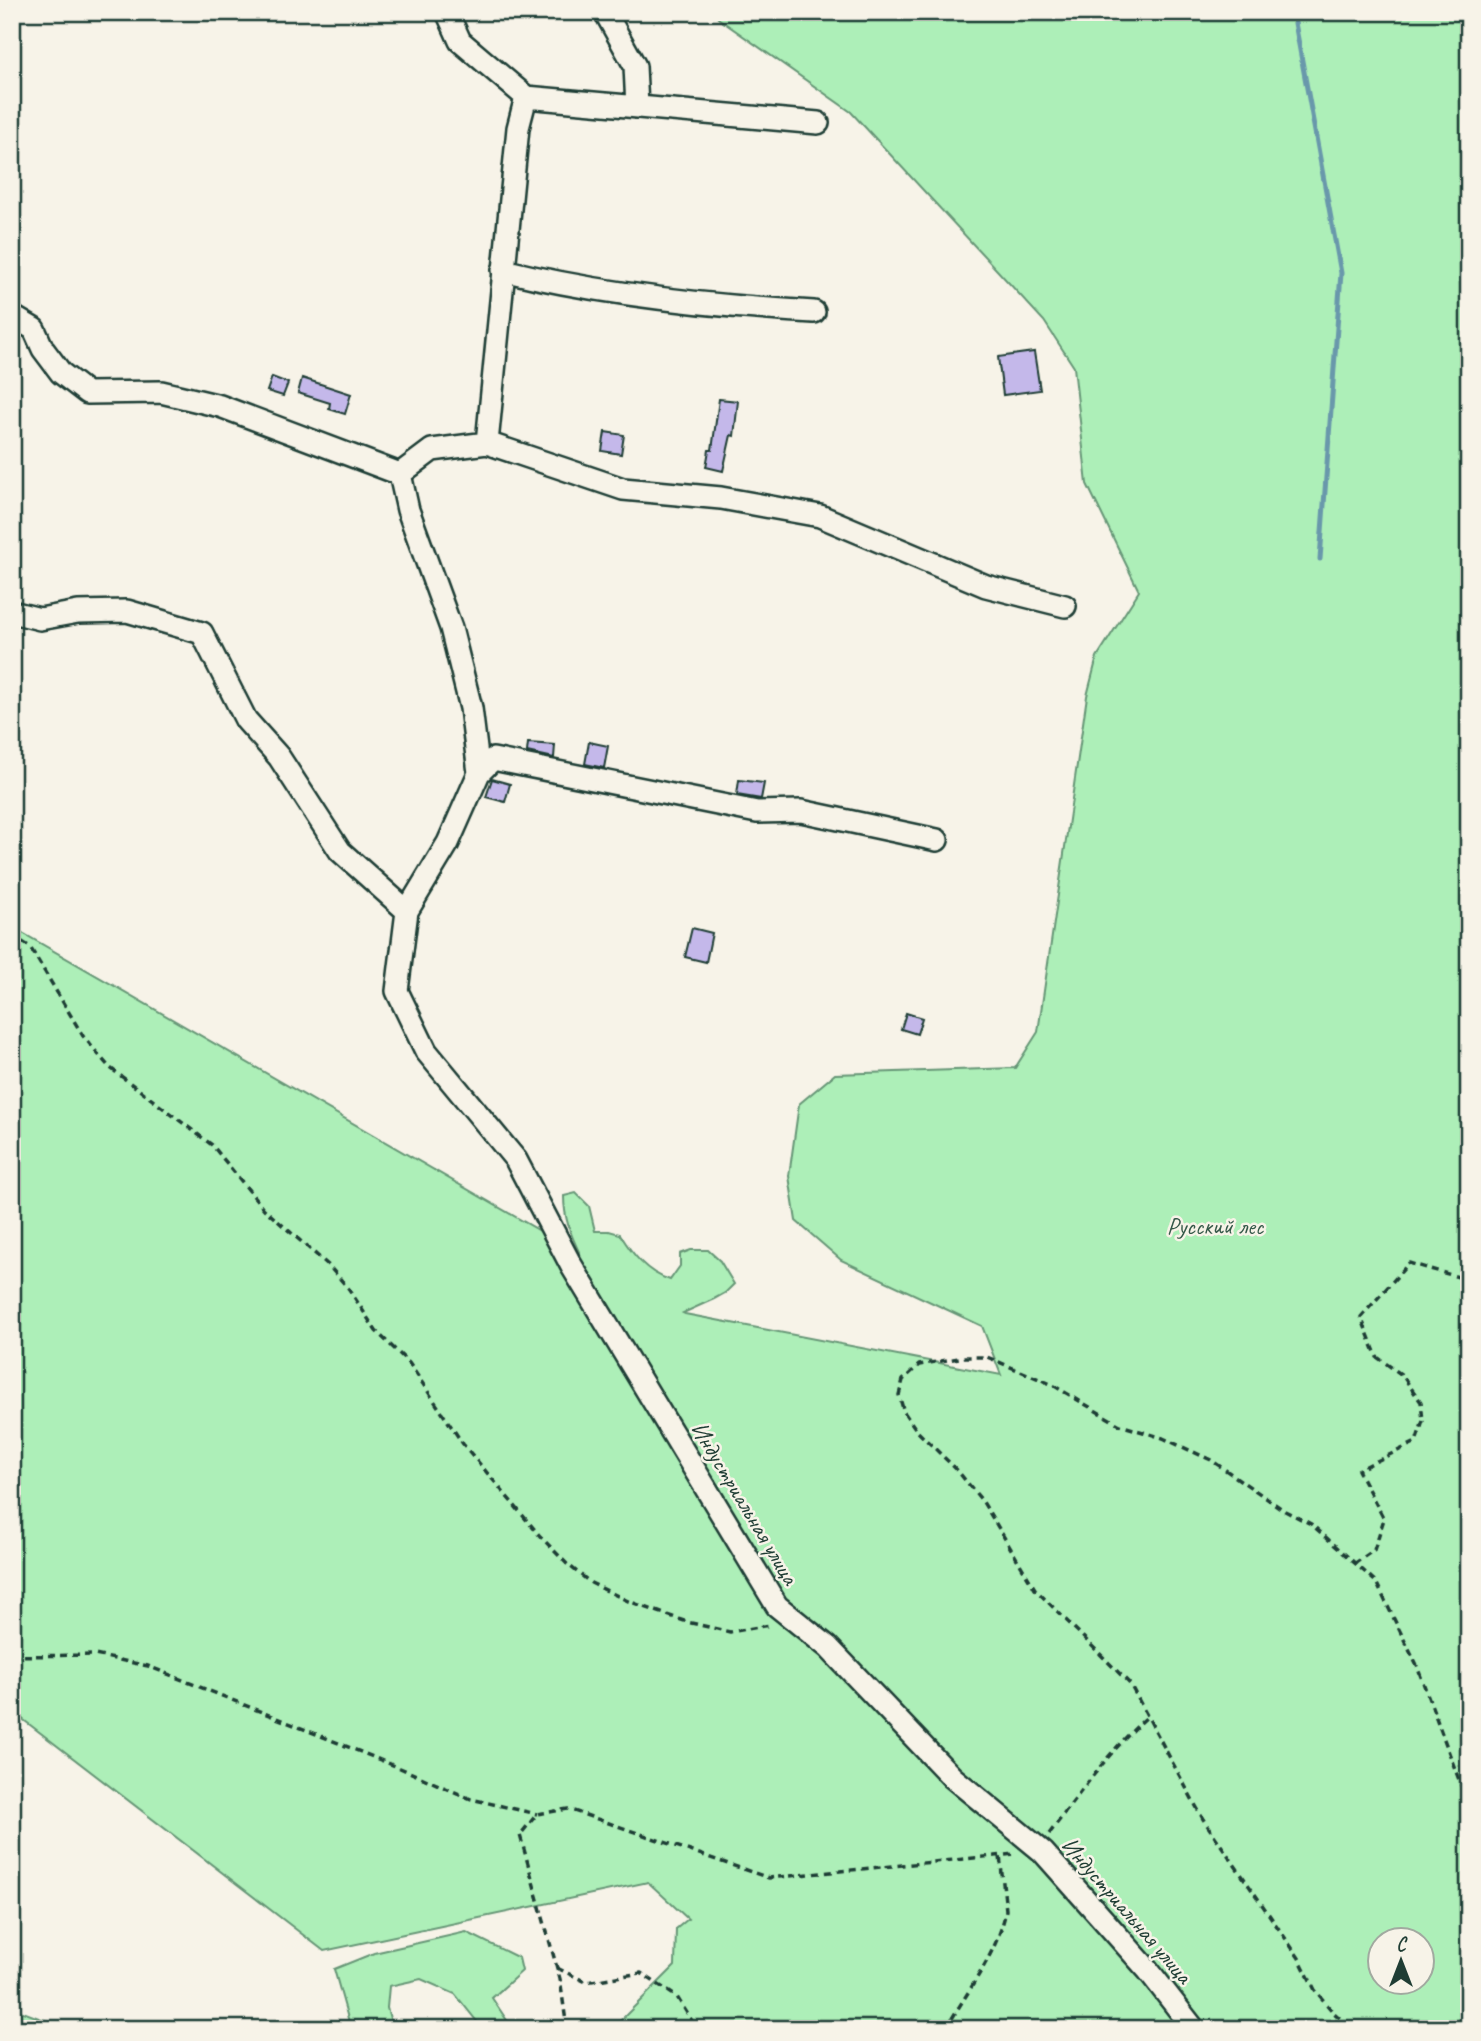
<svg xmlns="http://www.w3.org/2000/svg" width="1481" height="2041" viewBox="0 0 1481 2041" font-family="Caveat,sans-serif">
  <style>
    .green { fill: #adefb8; stroke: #669676; stroke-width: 2; fill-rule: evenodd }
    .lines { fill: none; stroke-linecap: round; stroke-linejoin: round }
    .stream { stroke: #6998ab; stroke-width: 5 }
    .building { fill: #c4b8ea; stroke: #1f3d34; stroke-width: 2 }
    .street-casing { stroke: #1f3d34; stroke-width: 26 }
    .path { stroke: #1f3d34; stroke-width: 3.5; stroke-dasharray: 7 5; stroke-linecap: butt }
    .street { stroke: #f7f3e8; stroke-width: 21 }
    .labels { text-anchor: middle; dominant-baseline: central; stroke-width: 5; stroke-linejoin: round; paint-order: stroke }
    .park-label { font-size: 24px; fill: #345848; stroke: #f7f3e8 }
    .street-label { font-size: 24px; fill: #1f3d34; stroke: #f7f3e8 }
  </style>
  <rect width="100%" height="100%" fill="#f7f3e8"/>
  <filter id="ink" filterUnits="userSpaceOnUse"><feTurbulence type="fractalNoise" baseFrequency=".0143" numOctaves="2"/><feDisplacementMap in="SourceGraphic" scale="14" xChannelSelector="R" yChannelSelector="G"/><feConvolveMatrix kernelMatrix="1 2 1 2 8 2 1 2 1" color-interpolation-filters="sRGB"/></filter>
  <g filter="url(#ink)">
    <!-- green -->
    <path class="green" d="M713,12H1469V2029H612L675,1966L676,1929L688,1919L648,1882L324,1951L12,1711V927L580,1254C571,1235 564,1219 564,1196L576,1193L589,1206L595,1231H609L620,1234C632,1254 647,1273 670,1280L680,1266V1254L691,1250H708L720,1261L734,1284L725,1293L714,1299L683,1313L685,1314L1001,1375L982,1326L841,1260L796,1221L789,1176L799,1104L835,1074L1015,1068L1038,1032L1087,696L1097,657L1139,591L1087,484L1074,367L1044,321L851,112L719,19ZM1380,1940H1422V1982H1380Z
      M466,1932L519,1958L522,1971L492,1998L508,2022L483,2029L455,1994L421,1979L389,1986L387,2008L393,2029H351L334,1969L374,1953Z
      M12,2008L50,2022L48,2029H12Z"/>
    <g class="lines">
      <!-- stream -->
      <path class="stream" d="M1293,12L1341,273L1320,559"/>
    </g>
    <!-- building -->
    <path class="building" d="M1034,352L1040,390L1003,395L998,357Z
      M272,377L288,383L283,396L267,391Z
      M302,378L351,394L345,414L329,409L330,403L298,393Z
      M719,399L738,401L734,436L731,435L723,471L706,467L709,450H712Z
      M605,432L624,435L621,454L602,451Z
      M589,742L608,746L604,768L585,764Z
      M528,743L555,745L554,758L527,752Z
      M492,779L510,784L505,802L486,797Z
      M739,780L764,783L761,799L737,795Z
      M692,928L712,933L706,962L685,957Z
      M906,1013L922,1018L917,1034L901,1029Z"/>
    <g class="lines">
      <defs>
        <path id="street" d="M447,12L460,41L526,97L518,128L487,443L432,450L400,474L408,510L451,628L471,708L479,773L448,843L407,911L397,991L426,1051L516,1160L571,1265L777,1606L828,1647L952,1777L1043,1852L1148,1970L1194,2029
          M605,12L635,66L637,107
          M526,97L818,123
          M503,270C604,295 710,306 814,312
          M12,316L34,329L43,349L61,373L87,393L161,392L220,406L400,474
          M487,443L623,489L721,498L820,516L986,586L1065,606
          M12,612L40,619L78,612L127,611L202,633L246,720L279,757L340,851L407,911
          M479,773L493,759L757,812L801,811L937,840"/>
      </defs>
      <!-- street casing -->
      <use href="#street" class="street-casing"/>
      <!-- path -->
      <path class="path" d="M12,935L30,947L83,1036L109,1067L212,1145L264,1209L328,1265L349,1289L376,1331L409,1363L463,1444L540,1536L567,1564L591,1583L628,1601L687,1622L730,1632L770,1625
        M1354,1564L1374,1550L1384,1519L1358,1470L1416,1442L1423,1421L1421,1402L1402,1375L1377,1357L1361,1317L1409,1263L1469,1280
        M12,1656L95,1655L148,1666L400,1768L471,1799L537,1814
        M1049,1834C1080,1793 1108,1752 1147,1717
        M557,1968L586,1982L641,1973L677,1997L697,2029
        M567,2029L560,1979L520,1835L537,1814L568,1809L769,1878L1015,1854
        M946,2029C967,1991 998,1953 1006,1910L1000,1856
        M1361,2029L1342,2020L1333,2012L1315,1990L1299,1958L1203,1819L1130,1684L1035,1589L983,1502L957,1470L917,1431L904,1412L899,1395L903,1380L919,1365L964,1357H987L1051,1384L1120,1425L1163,1438L1211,1460L1285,1511L1311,1524L1376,1582L1417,1666L1469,1807"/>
      <!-- street -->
      <use href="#street" class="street"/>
    </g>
  </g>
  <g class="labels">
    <!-- park labels -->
    <g class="park-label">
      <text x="1215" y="1226">Русский лес</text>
    </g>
    <!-- street labels -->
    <g class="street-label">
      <text transform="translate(745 1503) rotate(59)">Индустриальная улица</text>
      <text transform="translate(1127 1910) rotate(49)">Индустриальная улица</text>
    </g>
  </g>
  <!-- margin -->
  <rect width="1481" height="2041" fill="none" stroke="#f7f3e8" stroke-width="42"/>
  <rect x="21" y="21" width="1439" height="1999" fill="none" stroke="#1f3d34" stroke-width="2.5" filter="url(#ink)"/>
  <!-- north arrow -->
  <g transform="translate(1401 1961)"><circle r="33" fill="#f7f3e8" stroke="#a1aaa0" stroke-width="2"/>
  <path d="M0-5L12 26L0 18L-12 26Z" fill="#1f3d34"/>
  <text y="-10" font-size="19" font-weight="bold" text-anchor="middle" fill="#1f3d34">С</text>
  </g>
</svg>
